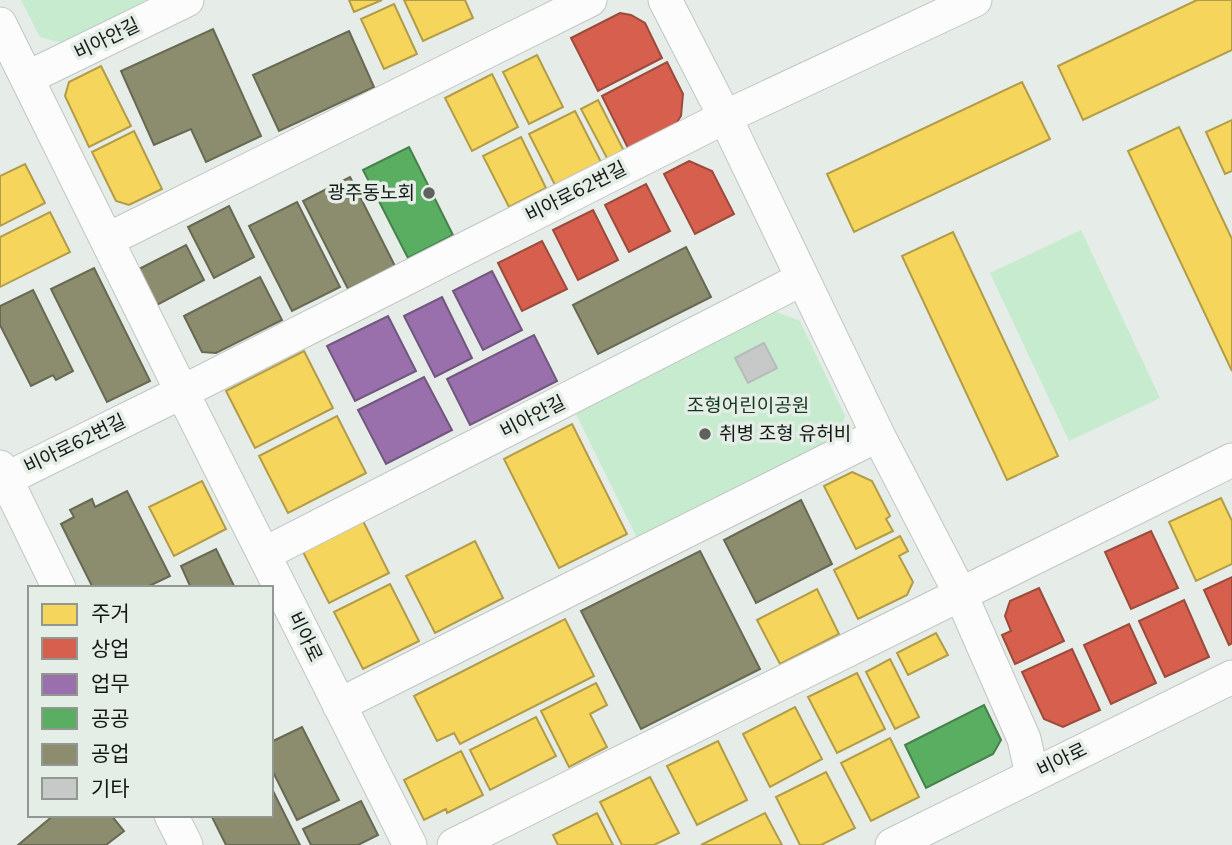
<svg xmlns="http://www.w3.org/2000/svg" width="1232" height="845" viewBox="0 0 1232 845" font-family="'Nunito Sans','Noto Sans KR',sans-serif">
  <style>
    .green { fill: #c6ebce }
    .homes { fill: #f6d55c; stroke: #b29c47; stroke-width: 2 }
    .shops { fill: #d6604d; stroke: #9c4a3c; stroke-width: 2 }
    .offices { fill: #9970ab; stroke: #71567e; stroke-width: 2 }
    .public { fill: #5aae61; stroke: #45814a; stroke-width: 2 }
    .industry { fill: #8c8c6e; stroke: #686953; stroke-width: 2 }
    .building { fill: #c7c9c9; stroke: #b9bbbb; stroke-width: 2 }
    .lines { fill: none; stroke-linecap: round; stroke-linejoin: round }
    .minor-casing { stroke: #c1c6c2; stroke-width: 35 }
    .minor { stroke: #fbfcfb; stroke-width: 33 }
    .poi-dot { fill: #5e625e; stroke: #e4eee6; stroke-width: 2.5 }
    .labels { text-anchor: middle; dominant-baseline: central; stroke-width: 7; stroke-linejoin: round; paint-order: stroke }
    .street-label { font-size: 19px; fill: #151815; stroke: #e4eee6 }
    .poi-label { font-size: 19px; fill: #151815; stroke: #e4eee6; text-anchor: end }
    .park-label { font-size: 19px; fill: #13361d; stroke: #e4eee6 }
  </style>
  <rect width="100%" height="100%" fill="#e6ece7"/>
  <!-- green -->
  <path class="green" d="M21,0H147L63,43L40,37Z
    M1081,230L1160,398L1069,441L990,273Z
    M774,311L800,321L845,416L838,440L639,542L576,414Z"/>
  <!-- homes -->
  <path class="homes" d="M349,0H382L354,12Z
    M404,0H465L473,18L423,41Z
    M1197,0H1232V50L1083,120L1058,66Z
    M394,4L417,54L384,69L361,19Z
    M537,55L563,107L529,124L503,72Z
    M101,66L131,126L89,147L65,96L69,82Z
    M492,74L518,127L472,151L445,98Z
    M1022,82L1050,139L854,232L827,174Z
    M598,100L624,151L608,160L581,109Z
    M575,111L601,162L555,185L529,134Z
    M1232,120V171L1225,174L1206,132Z
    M1179,127L1232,239V371L1128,151Z
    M134,131L162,189L129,205L116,201L92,152Z
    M521,137L546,188L509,207L483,156Z
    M25,164L45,203L0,226V176Z
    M50,212L70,252L0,287V237Z
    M953,232L1058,456L1007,480L902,256Z
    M304,351L333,408L255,448L226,391Z
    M337,416L366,473L288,513L259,456Z
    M572,424L627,534L559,568L504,459Z
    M852,472L872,481L890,516L886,519L893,531L856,549L824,486Z
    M202,481L226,529L174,556L149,507Z
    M1221,498L1232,521V564L1196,581L1169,522Z
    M362,519L389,573L329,603L302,550Z
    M900,536L908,551L899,556L913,582L907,595L858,619L834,570Z
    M475,541L503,598L435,633L406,576Z
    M390,584L419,641L363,669L334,612Z
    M817,589L839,634L780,664L757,620Z
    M565,619L594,676L460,744L454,733L437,741L414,696Z
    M936,633L948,655L908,675L897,653Z
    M890,659L919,717L895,729L866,672Z
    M857,673L885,729L837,753L808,697Z
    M596,683L607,705L590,714L607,747L569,767L541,711Z
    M795,707L822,759L770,787L743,734Z
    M536,717L556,756L490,790L470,750Z
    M890,738L919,797L871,821L841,763Z
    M718,741L747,800L697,825L667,766Z
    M461,751L483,795L447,813L446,809L424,820L404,780Z
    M826,772L855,828L821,845H800L776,797Z
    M650,777L679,833L654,845H622L600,802Z
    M597,813L613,845H558L553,835Z
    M765,813L782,845H701Z"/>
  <!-- shops -->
  <path class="shops" d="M620,13L631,15L645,23L662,58L598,91L571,38Z
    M667,62L683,94L681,116L671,131L630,152L602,96Z
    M689,161L712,171L734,214L695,234L664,174Z
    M646,184L670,231L629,252L605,205Z
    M593,210L618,260L578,280L553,230Z
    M542,241L567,289L522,311L498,263Z
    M1151,531L1178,588L1131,609L1105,552Z
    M1232,577V643L1229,645L1204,590Z
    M1039,588L1064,641L1015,664L1002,635L1011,631L1005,616L1010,601Z
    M1184,600L1209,657L1165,677L1139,621Z
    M1129,624L1156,683L1111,704L1084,645Z
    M1072,649L1100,710L1063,727L1044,719L1022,672Z"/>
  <!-- offices -->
  <path class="offices" d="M492,271L522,330L483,350L453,291Z
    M442,297L472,358L435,377L404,316Z
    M388,316L416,371L355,401L327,346Z
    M534,335L557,381L470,425L447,379Z
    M424,377L452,430L386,464L358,410Z"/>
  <!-- public -->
  <path class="public" d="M409,147L453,235L408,258L363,170Z
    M984,705L1001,740L993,754L926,788L905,745Z"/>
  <!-- industry -->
  <path class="industry" d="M213,29L261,136L206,162L191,129L154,145L121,71Z
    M349,31L374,87L279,131L253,75Z
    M350,177L395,266L348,289L303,201Z
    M297,202L340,287L292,311L249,226Z
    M229,206L254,257L214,278L188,227Z
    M186,245L204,280L157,305L139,269Z
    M686,247L711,297L598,354L573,305Z
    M94,268L150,381L107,402L51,289Z
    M260,277L282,320L216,353L202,352L184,316Z
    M33,290L73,371L56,380L53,375L31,386L0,325V306Z
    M127,491L170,576L145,588H93L61,524L74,517L70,510L92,499L95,507Z
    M801,500L832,564L756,603L724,540Z
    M216,549L235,588H191L181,566Z
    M700,551L760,669L641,729L581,611Z
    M302,727L339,800L297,820L271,768V742Z
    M271,787L300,845H226L211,815H271Z
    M361,801L378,835L358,845H311L303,829Z
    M54,815H111L124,831L106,845H18Z"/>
  <!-- building -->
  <path class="building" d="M764,343L777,368L748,383L735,358Z"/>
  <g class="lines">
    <defs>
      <path id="minor" d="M665,0L725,117L878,435L960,593L1024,739L1032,775
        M0,24L182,392L410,845
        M27,78L187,0
        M107,240L590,0
        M0,467L59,588
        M6,479L182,392L725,117L975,0
        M264,554L802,279
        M339,705L878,435
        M171,815L186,845
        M454,845L1232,460
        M892,845L1232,677"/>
    </defs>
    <!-- minor casing -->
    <use href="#minor" class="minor-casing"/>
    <!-- minor -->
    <use href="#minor" class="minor"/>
  </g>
  <!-- markers -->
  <g class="poi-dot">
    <circle cx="429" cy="193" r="7"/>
    <circle cx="705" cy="434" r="7"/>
  </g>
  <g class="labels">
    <!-- street labels -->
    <g class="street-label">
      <text transform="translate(107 39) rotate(-26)">비아안길</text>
      <text transform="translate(576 192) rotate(-27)">비아로62번길</text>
      <text transform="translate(533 417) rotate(-27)">비아안길</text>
      <text transform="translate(75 444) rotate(-26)">비아로62번길</text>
      <text transform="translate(305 637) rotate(64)">비아로</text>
      <text transform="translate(1062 760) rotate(-26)">비아로</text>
    </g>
    <!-- poi labels -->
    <g class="poi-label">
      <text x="415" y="193">광주동노회</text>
      <text x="719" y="434" text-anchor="start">취병 조형 유허비</text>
    </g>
    <!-- park labels -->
    <g class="park-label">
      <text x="748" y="406">조형어린이공원</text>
    </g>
  </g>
  <!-- legend -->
  <rect x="28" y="586" width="245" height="231" fill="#e4eee6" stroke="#919892" stroke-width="2"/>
  <rect x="42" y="604" width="35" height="21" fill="#f6d55c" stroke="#919892" stroke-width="2"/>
  <text x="91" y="621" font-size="21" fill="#151815">주거</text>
  <rect x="42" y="638" width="35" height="21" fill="#d6604d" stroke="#919892" stroke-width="2"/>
  <text x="91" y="656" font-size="21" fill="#151815">상업</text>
  <rect x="42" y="674" width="35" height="21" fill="#9970ab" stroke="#919892" stroke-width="2"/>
  <text x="91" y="691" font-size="21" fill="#151815">업무</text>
  <rect x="42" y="708" width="35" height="21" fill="#5aae61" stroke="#919892" stroke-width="2"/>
  <text x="91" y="726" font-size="21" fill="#151815">공공</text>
  <rect x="42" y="744" width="35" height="21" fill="#8c8c6e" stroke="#919892" stroke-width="2"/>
  <text x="91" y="761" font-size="21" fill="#151815">공업</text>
  <rect x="42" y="778" width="35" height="21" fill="#c7c9c9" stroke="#919892" stroke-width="2"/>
  <text x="91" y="796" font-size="21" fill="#151815">기타</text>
</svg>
